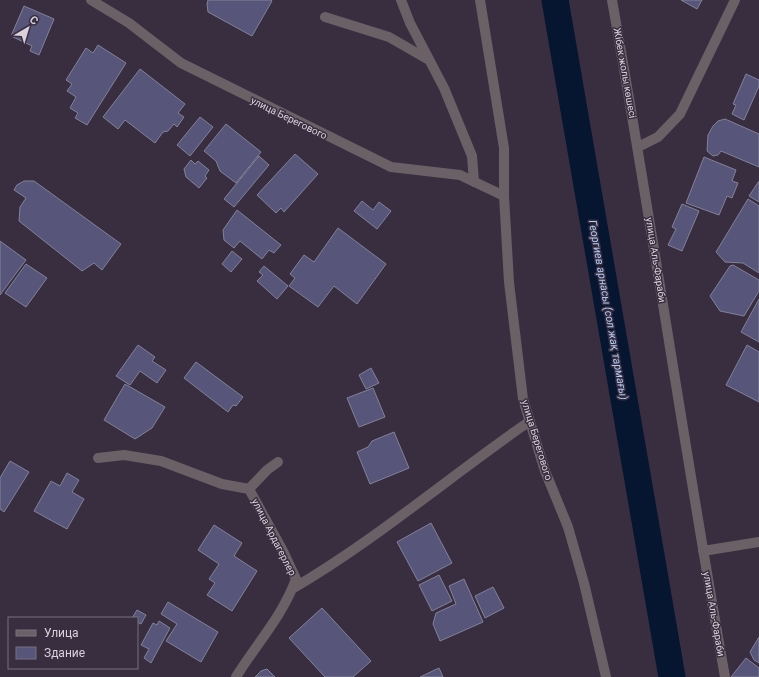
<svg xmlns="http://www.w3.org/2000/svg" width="759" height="677" viewBox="0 0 759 677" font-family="Roboto,sans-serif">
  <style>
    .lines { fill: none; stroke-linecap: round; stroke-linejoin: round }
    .canal { stroke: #061631; stroke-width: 27 }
    .building { fill: #575579; stroke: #828298 }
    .minor { stroke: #6a6066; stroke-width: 10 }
    .labels { text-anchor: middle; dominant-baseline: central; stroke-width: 3; stroke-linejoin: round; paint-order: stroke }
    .street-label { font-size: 10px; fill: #d9d2dd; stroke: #392e3f }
    .water-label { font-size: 11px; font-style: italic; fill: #aecbf8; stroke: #392e3f }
  </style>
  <rect width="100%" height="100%" fill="#392e3f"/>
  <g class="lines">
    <!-- canal -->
    <path class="canal" d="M555,0L672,677"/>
  </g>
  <!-- building -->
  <path class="building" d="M208,0H271L272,1L252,36L208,12L207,4Z
    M681,0H702L697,9Z
    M24,6L54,19L39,55L30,51L32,46L11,36Z
    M98,45L126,63L87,125L75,118L78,113L70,108L76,97L67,91L72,84L66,80L86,48L93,53Z
    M140,69L185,104L178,113L184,117L177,127L174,124L168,131L163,132L155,143L125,120L118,129L103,117Z
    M746,74L759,80V86L744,120L732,114L736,105L733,104Z
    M200,117L213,127L190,156L177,145Z
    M725,119L759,134V167L721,151L718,155L713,156L707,151L708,135L713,126L718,121Z
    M226,124L261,152L236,183L220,171L216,161L204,151Z
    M295,154L318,174L284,212L281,208L276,213L257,195Z
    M259,156L269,165L234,207L224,199Z
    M704,157L736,170L732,181L738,183L732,198L727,196L719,215L686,203Z
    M191,160L195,164L198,161L209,170L205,176L207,178L199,188L186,177L184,169Z
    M24,181H34L121,244L102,270L94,263L82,271L19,221L20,207L26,198L14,190L17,185Z
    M759,181V202L749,196Z
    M748,199L759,206V273L743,263L725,262L716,252Z
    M362,201L373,210L379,202L391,211L377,229L354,211Z
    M682,204L699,211L682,251L668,245L676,229L672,227Z
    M237,210L281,245L274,253L269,250L262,259L240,241L234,248L224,240L223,230Z
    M338,228L386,264L357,304L334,286L318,307L289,286L295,278L290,274L304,255L314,262Z
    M0,241L26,260L0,295Z
    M232,251L242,259L231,272L222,264Z
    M26,264L47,278L26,307L5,293Z
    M733,265L759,280V291L744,316L720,311L710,296L730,266Z
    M264,266L288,286L277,299L257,281L263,275L259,272Z
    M759,299V342L741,332Z
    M138,345L155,357L152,361L166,370L157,383L140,371L130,385L116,376Z
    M747,345L759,352V402L726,385Z
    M196,362L243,397L236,406L233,405L228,412L184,378Z
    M371,368L379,383L366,389L359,375Z
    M125,384L165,407L152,428L135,439L104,420Z
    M373,388L385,417L359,427L347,398Z
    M394,432L409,468L370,484L357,452L368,447L372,441Z
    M10,461L29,472L4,512L0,509V478Z
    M67,473L79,480L72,492L84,499L67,529L34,511L51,481L60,486Z
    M431,523L452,563L418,581L397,542Z
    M214,525L242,543L234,556L257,571L232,611L207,595L215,583L209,579L219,564L198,550Z
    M439,575L452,601L432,611L419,585Z
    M464,579L483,622L440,641L433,624L436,613L456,604L449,586Z
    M493,587L504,608L485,618L475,596Z
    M168,602L218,632L201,662L166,641L177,624L161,614Z
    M322,608L371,661L353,677H325L289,638Z
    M137,610L146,615L141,624L137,622V618H132Z
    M159,621L170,628L151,663L144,658L149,649L141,645L153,623L157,625Z
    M759,637V663L754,660L750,652Z
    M746,658L759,668V677H731Z
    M439,668L443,677H420Z
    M267,669L275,677H255L261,671Z"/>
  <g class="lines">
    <!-- minor -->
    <path class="minor" d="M91,0L129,23L181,63L391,167L460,175L504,196
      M401,0L410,23L444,88L472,156L474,182
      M480,0L504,148V196L509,282L523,399L545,471L568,527L584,583L606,677
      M612,0C652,225 685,452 725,677
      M325,17L389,37L429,60
      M638,147L658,137L680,114L735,0
      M98,458L124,455L161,461L222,484L249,489L284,553L296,579C282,617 257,643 236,677
      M249,489L267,470L278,462
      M703,551L759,542
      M292,589C376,540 450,476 530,421"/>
  </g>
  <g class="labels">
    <!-- street labels -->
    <g class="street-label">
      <text transform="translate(625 73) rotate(80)">Жібек жолы көшесі</text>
      <text transform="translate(289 118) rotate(26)">улица Берегового</text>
      <text transform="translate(656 260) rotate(81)">улица Аль-Фараби</text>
      <text transform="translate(537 440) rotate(73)">улица Берегового</text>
      <text transform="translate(274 537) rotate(63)">улица Ардагерлер</text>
      <text transform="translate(714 614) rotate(80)">улица Аль-Фараби</text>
    </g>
    <!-- water labels -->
    <g class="water-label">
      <text transform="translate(608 310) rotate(80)">Георгиев арнасы (сол жақ тармағы)</text>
    </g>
  </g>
  <!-- legend -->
  <rect x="8" y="617" width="130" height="52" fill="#392e3f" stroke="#79707e"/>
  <rect x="16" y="630" width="20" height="6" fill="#6a6066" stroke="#79707e"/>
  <text x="44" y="637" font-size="12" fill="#d9d2dd">Улица</text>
  <rect x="16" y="647" width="20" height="12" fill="#575579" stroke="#79707e"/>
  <text x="44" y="657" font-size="12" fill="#d9d2dd">Здание</text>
  <!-- north arrow -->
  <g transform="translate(28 28) rotate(38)" stroke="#392e3f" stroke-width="3" paint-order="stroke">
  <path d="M0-3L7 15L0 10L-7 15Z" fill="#d9d2dd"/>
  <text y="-6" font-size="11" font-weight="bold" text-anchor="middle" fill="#d9d2dd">С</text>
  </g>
</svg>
